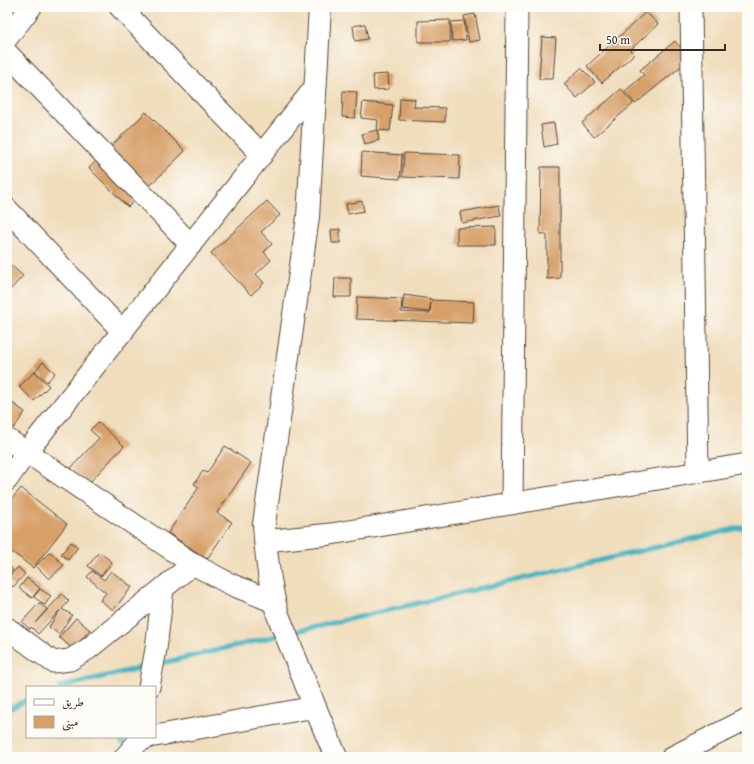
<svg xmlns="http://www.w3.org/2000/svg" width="754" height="764" viewBox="0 0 754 764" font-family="'Gentium Book Plus',Amiri,serif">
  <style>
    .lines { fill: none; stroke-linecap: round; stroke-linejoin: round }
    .stream { stroke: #46b5bf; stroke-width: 5 }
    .building { fill: #d7a069 }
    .minor-casing { stroke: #564536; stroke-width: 23 }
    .major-casing { stroke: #564536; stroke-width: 24 }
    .minor { stroke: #fff; stroke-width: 21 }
    .major { stroke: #fff; stroke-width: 22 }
  </style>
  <rect width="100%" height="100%" fill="#fdfcf7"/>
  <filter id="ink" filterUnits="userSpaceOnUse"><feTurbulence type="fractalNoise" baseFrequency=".025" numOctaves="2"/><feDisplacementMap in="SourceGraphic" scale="8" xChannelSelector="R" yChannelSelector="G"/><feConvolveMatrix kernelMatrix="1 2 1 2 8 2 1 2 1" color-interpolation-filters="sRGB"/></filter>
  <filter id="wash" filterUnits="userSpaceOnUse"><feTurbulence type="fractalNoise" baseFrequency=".012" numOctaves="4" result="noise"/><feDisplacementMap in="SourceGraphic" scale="16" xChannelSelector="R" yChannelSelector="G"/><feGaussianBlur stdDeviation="0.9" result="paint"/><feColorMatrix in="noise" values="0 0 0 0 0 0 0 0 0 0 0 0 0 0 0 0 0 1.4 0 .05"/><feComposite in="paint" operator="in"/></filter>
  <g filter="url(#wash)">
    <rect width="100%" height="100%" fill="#f0ddbc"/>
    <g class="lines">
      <!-- stream -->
      <path class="stream" d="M290,633L747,526
        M158,664L281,635
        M60,687L148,666
        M7,710L27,700
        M117,737L127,747"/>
    </g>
    <g id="blocks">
      <!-- building -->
      <path class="building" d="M474,7H489L488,10L474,9Z
        M646,12L658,24L630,50L634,54L602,83L587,66Z
        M475,14L480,40L469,42L464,16Z
        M450,20V42H418V21Z
        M464,21L466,40L452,41L451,22Z
        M365,24L368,39L355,41L353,26Z
        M542,37L556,38L553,79H539Z
        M675,41L690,59L635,104L625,91L644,75L640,70Z
        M581,68L595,82L577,98L564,84Z
        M388,74L389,89L374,90L373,75Z
        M621,89L633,104L594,137L582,123Z
        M343,91L357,92L355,118L342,117Z
        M400,98L415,99L414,107L445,108V122L399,120Z
        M363,102L393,105L390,131L377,130L378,120L361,118Z
        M146,112L185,151L128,207L89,168Z
        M554,123L557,144L544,147L541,125Z
        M377,130L379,140L365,144L362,134Z
        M362,152L402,155L400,179L361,176Z
        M404,153L460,155L459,179L402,177Z
        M541,167H560V278L547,279V234H540Z
        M267,201L280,215L261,232L272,244L264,252L271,260L256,274L264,283L251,295L211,253Z
        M362,201L364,211L348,214L346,204Z
        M499,205L501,216L462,223L460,212Z
        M496,227V245H457V228Z
        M340,229V243H332L331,230Z
        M12,266L23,276L7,293V271Z
        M335,278H351V297H334Z
        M404,295L431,299V300L474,302L473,323L356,319L357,297L402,299L401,312L430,313L431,302L429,312L402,309Z
        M43,362L55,373L47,382L35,371Z
        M34,372L49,386L34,401L19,387Z
        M8,400L25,412L14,428L7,422V401Z
        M98,422L124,446L88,484L71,468L99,438L90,430Z
        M225,446L251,463L217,513L232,522L207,559L168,533L199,487L194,484L203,471L207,473Z
        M21,488L67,524L33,568L7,548V505Z
        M71,542L78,547L68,560L61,554Z
        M50,552L64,565L49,579L36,566Z
        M99,552L112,562L101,576L88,566Z
        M7,565L13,570L7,577Z
        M18,567L25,574L13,587L7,580V578Z
        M92,571L104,580L111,571L132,587L113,610L100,600L106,593L87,577Z
        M27,578L40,588L32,598L19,588Z
        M40,589L51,596L45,605L34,597Z
        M62,594L69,601L62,609L72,615L59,634L49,627L60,610L38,634L31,627L30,629L22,622L39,603L47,609L35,623Z
        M76,618L90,630L73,649L59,637Z"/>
    </g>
  </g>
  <g filter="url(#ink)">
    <use href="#blocks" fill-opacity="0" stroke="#564536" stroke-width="1"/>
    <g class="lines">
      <defs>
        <path id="minor" d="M120,7L262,155
          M691,7L698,472
          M7,38L31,7
          M7,53L191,245
          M7,209L123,332
          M7,439L193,564L230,584L274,602
          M7,480L26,453L316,86
          M512,504L517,7
          M265,541L331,534L747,464
          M7,628L53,662L70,660L88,649L193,564
          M149,687L156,649L163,589
          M155,736L315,707
          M125,757L138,742L149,737
          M672,757L747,719"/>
        <path id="major" d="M320,7L308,217L264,524C266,555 269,586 278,615L315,707L336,757"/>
      </defs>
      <!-- minor casing -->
      <use href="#minor" class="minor-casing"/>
      <!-- major casing -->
      <use href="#major" class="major-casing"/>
      <!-- minor -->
      <use href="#minor" class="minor"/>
      <!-- major -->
      <use href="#major" class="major"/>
    </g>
  </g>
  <!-- margin -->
  <rect width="754" height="764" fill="none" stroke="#fdfcf7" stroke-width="24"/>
  <!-- legend -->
  <rect x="26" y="686" width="130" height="52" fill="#fdfcf7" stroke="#afa8a0"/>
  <rect x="34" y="699" width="20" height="6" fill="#ffffff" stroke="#afa8a0"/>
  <text x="62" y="706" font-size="12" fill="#3b2a1e">طريق</text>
  <rect x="34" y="716" width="20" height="12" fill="#d7a069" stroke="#afa8a0"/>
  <text x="62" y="726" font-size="12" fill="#3b2a1e">مبنى</text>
  <!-- scale -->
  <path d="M600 44v6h125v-6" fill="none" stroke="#3b2a1e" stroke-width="2"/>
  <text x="606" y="44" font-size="12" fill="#3b2a1e" stroke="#fdfcf7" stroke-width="3" paint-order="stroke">50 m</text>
</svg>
